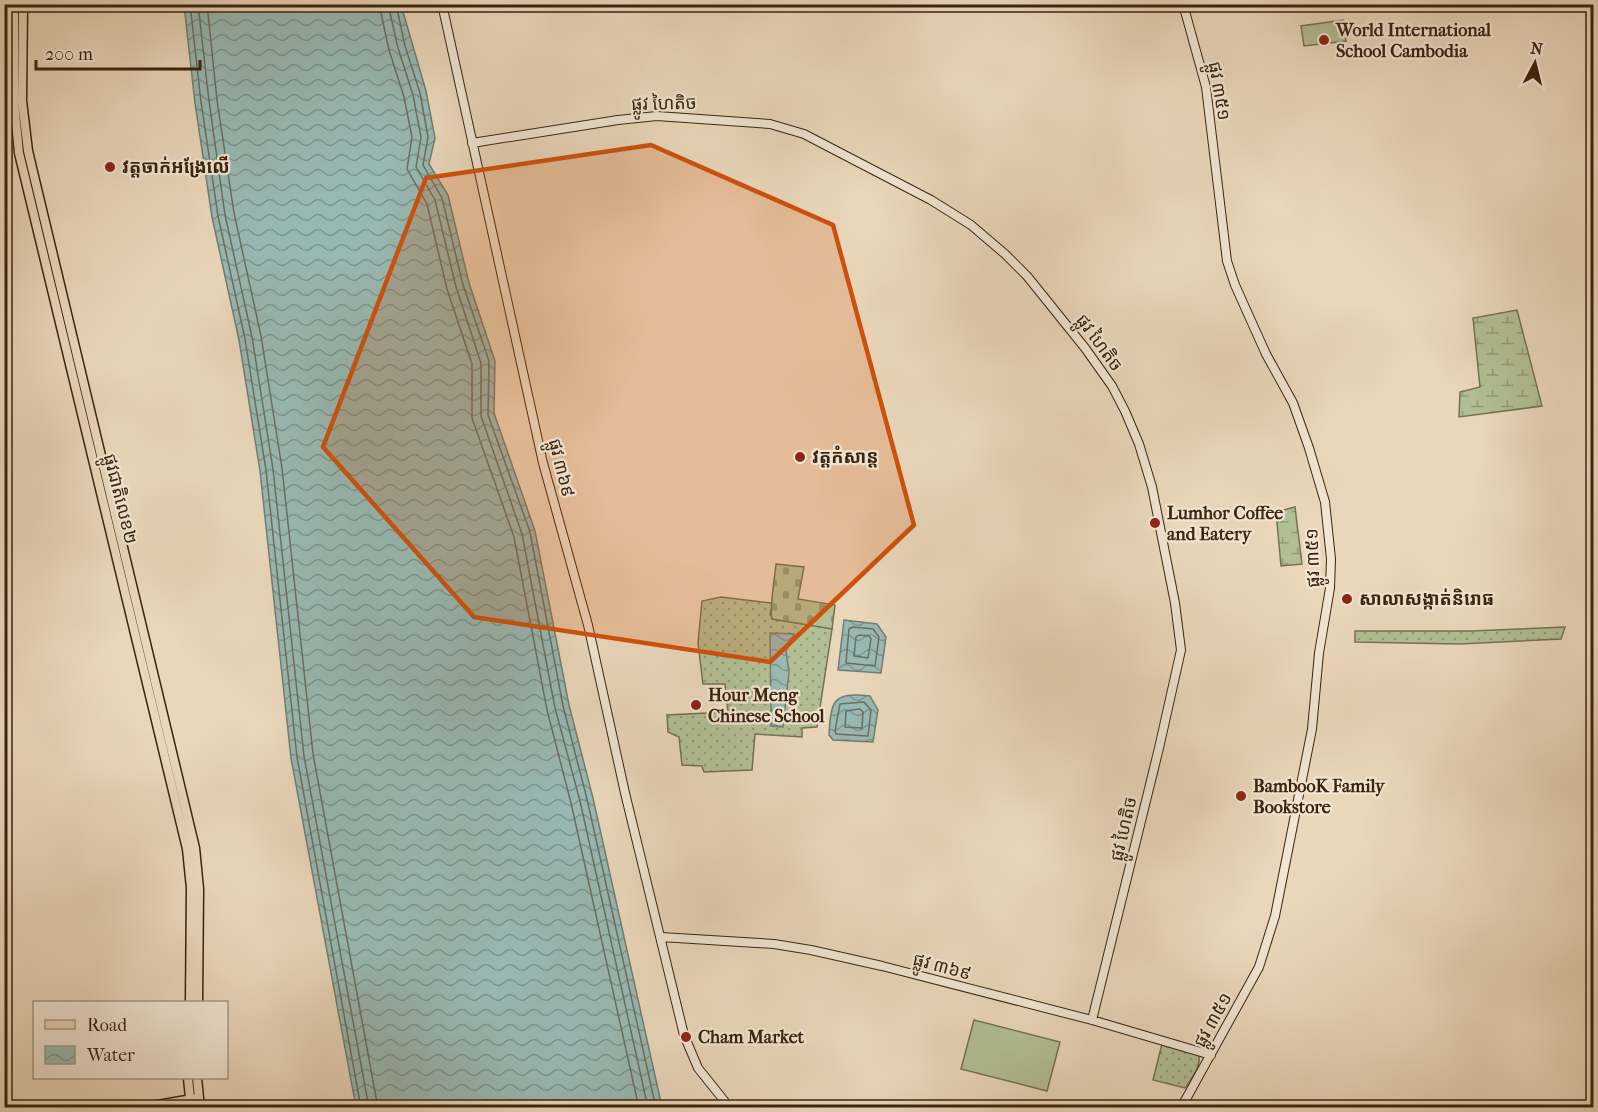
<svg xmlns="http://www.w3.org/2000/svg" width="1598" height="1112" viewBox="0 0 1598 1112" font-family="'IM FELL French Canon','Noto Sans Khmer',serif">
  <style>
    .grass { fill: url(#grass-dots); stroke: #767251; stroke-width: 1.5 }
    .wetland { fill: url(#wetland-marsh); stroke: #767251; stroke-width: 1.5 }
    .cemetery { fill: url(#cemetery-stones); stroke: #767251; stroke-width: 1.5 }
    .pitch { fill: #b2bf94; stroke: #767251; stroke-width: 1.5 }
    .water { fill: url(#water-waves); stroke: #737d71; stroke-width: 1.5 }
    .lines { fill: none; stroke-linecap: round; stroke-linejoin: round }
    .shore { stroke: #6a6e60; stroke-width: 1.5 }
    .secondary-casing { stroke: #3b240e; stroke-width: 10 }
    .primary-casing { stroke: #3b240e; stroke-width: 11 }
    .secondary { stroke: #f1e5d3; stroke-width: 8 }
    .primary { stroke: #ead7bb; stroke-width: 8 }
    .marked { fill: #ce510c; fill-opacity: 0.2; stroke: #ce510c; stroke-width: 4.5; stroke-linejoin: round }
    .poi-dot { fill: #8f2418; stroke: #f1e5d3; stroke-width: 2 }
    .labels { text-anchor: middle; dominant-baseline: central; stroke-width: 4.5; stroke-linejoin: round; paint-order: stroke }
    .poi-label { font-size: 18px; font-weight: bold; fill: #3b240e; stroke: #f1e5d3; text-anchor: start }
    .street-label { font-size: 18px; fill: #3b240e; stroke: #f1e5d3 }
  </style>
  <defs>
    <pattern id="grass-dots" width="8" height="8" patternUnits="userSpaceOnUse" patternTransform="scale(1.5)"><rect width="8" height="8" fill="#b2bf94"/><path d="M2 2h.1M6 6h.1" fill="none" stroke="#929b77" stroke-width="1.8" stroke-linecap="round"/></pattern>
    <pattern id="wetland-marsh" width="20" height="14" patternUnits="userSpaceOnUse" patternTransform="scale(1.5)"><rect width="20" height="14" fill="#b2bf94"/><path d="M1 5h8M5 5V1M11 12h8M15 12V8" fill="none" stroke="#929b77"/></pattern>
    <pattern id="cemetery-stones" width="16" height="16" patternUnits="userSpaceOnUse" patternTransform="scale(1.5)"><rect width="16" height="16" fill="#b2bf94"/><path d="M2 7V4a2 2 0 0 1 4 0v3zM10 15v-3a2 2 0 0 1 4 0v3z" fill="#929b77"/></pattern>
    <pattern id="water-waves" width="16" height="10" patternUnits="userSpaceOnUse" patternTransform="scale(1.5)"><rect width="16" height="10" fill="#98b9b3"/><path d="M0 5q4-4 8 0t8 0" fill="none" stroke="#7d9690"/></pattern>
  </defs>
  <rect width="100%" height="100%" fill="#ead7bb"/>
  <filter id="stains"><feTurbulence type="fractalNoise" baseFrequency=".00333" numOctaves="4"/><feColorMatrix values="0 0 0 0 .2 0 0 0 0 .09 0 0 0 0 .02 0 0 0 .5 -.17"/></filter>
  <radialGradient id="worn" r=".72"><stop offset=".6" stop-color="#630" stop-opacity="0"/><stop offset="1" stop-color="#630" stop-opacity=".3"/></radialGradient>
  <!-- grass -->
  <path class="grass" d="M721,597L771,603L772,607L770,615L832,629L817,727L802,728V737L755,734L752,770L704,772L702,766L682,765L679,737L668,732L667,715L728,712L725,684H703L698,643L702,601Z
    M1565,627L1561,639L1460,644L1355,642V631H1471Z
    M1162,1044L1198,1054C1203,1065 1191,1079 1185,1088L1153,1080Z"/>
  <!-- wetland -->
  <path class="wetland" d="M1517,310L1542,406L1459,417L1460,392L1480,387L1473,318Z
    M1295,507L1302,564L1281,566L1276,512Z"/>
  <!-- cemetery -->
  <path class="cemetery" d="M776,564L804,567L798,599L835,605L832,629L772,619C769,611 775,575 776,564Z"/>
  <!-- pitch -->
  <path class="pitch" d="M1343,20L1346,41L1304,46L1301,26Z
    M974,1020L1060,1042L1047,1091L961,1069Z"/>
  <!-- water -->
  <path class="water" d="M184,5H401L426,91L435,138L429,164L448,195L469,283L495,361L494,413L535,531L569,705L593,798L662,1107H356L291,758L260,471L239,340L212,217L195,103Z
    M844,620L877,624L886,637L881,673L838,670Z
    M770,633L794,634L786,651L789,672L783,727L771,726Z
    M870,696L878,710L873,742L833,740L829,735C831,700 833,692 870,696Z"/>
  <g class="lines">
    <!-- shore -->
    <path class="shore" d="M190,4L201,102L218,216L245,339L266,470L297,757L361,1108
      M198,4L209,101L225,215L252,337L273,469L304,756L369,1108
      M207,4L217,100L234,213L261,336L282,468L313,754L378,1108
      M379,4L389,50L404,97L412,137L407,169L427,204L447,289L472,364V418L514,537L547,710L571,803L639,1108
      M388,4L398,48L413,95L421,137L416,167L435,200L456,287L481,363V416L522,534L555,708L580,801L648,1108
      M396,4L405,46L420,93L428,137L423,165L442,198L463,285L489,361L488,415L530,532L563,706L587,799L656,1108
      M853,627L873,629L879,637L875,666L846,663L849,629Z
      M859,635L869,636L871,639L868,658L854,656L856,637Z
      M864,702L871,710L868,736L836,734L835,731L840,704Z
      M860,709L863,712L862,728L845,727L846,711Z"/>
    <defs>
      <path id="secondary" d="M442,4L543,463L588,625L625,793L684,1035L698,1068L730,1108
        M472,143L618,120L657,116L770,124L804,134L931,200L971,225L1005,254L1027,276L1085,348L1112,386L1125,411L1139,444L1152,487L1175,603L1181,650L1159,748L1092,1020
        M661,937L774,944L811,950L882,966L1092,1020L1211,1055
        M1181,1108L1259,967L1275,916L1312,729L1319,653L1330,588L1331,559L1325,502L1309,448L1293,403L1266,354L1235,285L1227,261L1206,87L1183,4"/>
      <path id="primary" d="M14,4V102L19,153L187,849L191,888L190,1002
        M23,4L22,101L28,151L195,848L199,889L198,1002
        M188,1078L191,1108
        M197,1078L200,1108
        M140,1108L198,1098"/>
    </defs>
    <!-- secondary casing -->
    <use href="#secondary" class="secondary-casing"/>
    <!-- primary casing -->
    <use href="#primary" class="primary-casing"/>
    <!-- secondary -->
    <use href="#secondary" class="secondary"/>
    <!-- primary -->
    <use href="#primary" class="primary"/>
  </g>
  <!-- marked area -->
  <path class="marked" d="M651,145L833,225L914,525L770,662L474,617L323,447L426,178Z"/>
  <!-- markers -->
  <g class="poi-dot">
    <circle cx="1324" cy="40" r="6"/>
    <circle cx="110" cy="167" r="6"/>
    <circle cx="800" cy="457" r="6"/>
    <circle cx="1155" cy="523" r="6"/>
    <circle cx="1347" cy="599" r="6"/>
    <circle cx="696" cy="705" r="6"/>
    <circle cx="1241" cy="796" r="6"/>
    <circle cx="686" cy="1037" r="6"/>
  </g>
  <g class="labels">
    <!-- poi labels -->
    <g class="poi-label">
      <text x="1336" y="30">World International<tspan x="1336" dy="21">School Cambodia</tspan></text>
      <text x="122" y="167">វត្តចាក់អង្រែលើ</text>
      <text x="812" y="457">វត្តកំសាន្ត</text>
      <text x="1167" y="513">Lumhor Coffee<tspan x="1167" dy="21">and Eatery</tspan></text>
      <text x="1359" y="599">សាលាសង្កាត់និរោធ</text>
      <text x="708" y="695">Hour Meng<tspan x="708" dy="21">Chinese School</tspan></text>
      <text x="1253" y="786">BambooK Family<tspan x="1253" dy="21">Bookstore</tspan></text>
      <text x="698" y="1037">Cham Market</text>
    </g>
    <!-- street labels -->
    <g class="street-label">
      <text transform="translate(1219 91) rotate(80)">ផ្លូវ ៣៥១</text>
      <text transform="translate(664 104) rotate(-1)">ផ្លូវ ហៃតិច</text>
      <text transform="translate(1099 343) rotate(54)">ផ្លូវ ហៃតិច</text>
      <text transform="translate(561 468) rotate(76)">ផ្លូវ ៣៦៩</text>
      <text transform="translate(120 499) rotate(76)">ផ្លូវជាតិលេខ២</text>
      <text transform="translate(1313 558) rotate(-92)">ផ្លូវ ៣៥១</text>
      <text transform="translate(1124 829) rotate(-77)">ផ្លូវ ហៃតិច</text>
      <text transform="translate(942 967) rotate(15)">ផ្លូវ ៣៦៩</text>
      <text transform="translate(1213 1020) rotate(-61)">ផ្លូវ ៣៥១</text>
    </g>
  </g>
  <!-- margin -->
  <rect width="1598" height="1112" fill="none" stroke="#ead7bb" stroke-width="24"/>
  <rect x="6" y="6" width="1586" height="1100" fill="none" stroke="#3b240e" stroke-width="3"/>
  <rect x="12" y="12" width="1574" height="1088" fill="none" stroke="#3b240e" stroke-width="1.5"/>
  <!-- legend -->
  <rect x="33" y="1001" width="195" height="78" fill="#f1e5d3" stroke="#a89884" stroke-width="1.5"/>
  <rect x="45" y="1020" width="30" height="9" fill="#ead7bb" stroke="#a89884" stroke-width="1.5"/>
  <text x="87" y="1031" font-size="18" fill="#3b240e">Road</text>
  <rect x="45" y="1046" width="30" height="18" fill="url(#water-waves)" stroke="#a89884" stroke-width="1.5"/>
  <text x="87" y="1061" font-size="18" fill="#3b240e">Water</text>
  <!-- north arrow -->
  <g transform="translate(1535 63) rotate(7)" stroke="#f1e5d3" stroke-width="4.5" paint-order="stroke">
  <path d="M0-4.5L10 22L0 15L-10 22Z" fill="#3b240e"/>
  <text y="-9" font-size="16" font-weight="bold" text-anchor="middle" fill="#3b240e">N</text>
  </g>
  <!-- scale -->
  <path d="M36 60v9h164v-9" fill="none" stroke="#3b240e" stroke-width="3"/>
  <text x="45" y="60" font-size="18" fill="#3b240e" stroke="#f1e5d3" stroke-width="4.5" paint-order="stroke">200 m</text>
  <rect width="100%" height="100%" filter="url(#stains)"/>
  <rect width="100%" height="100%" fill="url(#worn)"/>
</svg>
